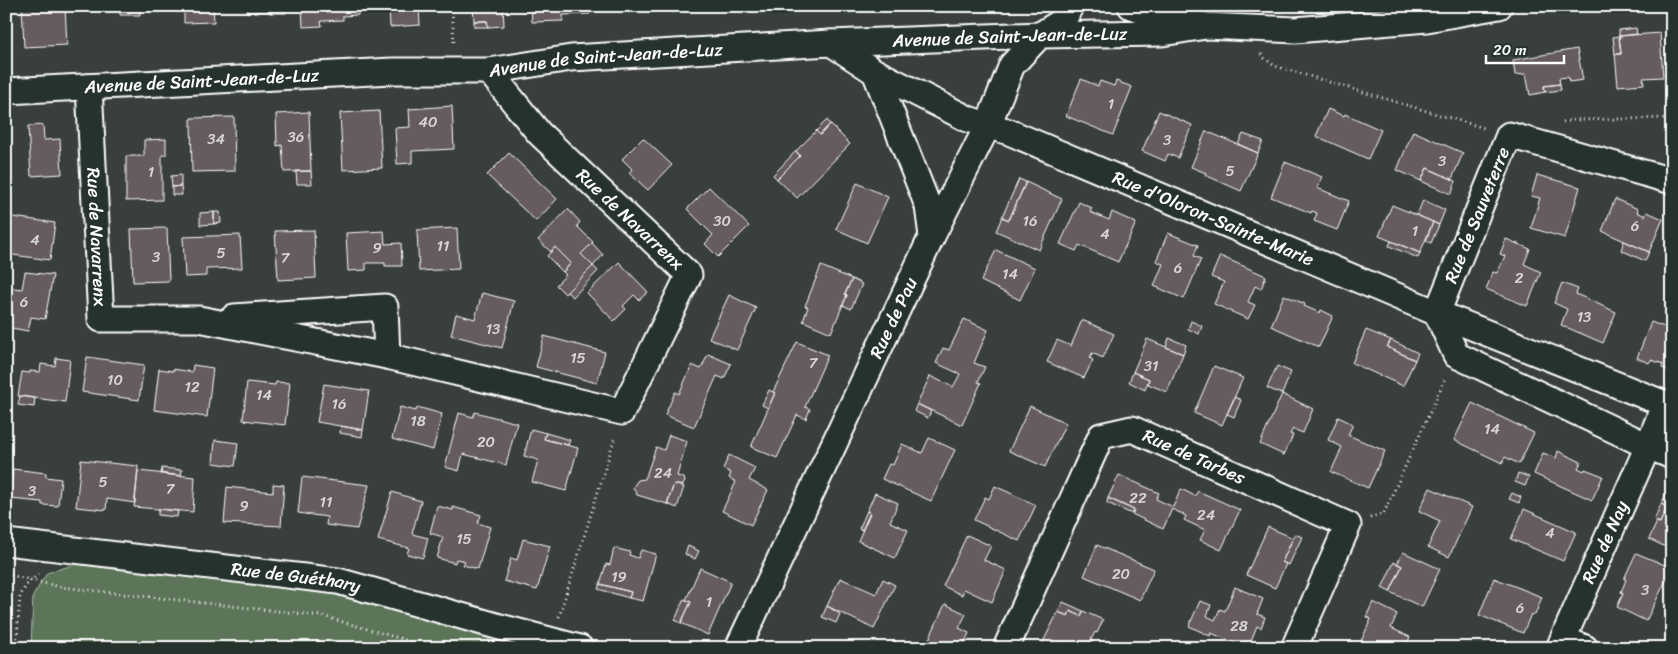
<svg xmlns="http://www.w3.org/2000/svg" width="1678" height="654" viewBox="0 0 1678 654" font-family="Sriracha,sans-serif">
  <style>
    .green { fill: #5b7459; stroke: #adbaac }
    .building { fill: #665c61; stroke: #fff }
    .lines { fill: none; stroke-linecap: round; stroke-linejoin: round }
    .street-casing { stroke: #fff; stroke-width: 29 }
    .path { stroke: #fff; stroke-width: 3; stroke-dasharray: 1 4; stroke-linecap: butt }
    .street { stroke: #26332d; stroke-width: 25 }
    .labels { text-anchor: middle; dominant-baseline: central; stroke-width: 5; stroke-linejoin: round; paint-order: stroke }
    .number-label { font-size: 15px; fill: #d9d6d8 }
    .street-label { font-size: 18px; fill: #fff; stroke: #26332d }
  </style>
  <rect width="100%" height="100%" fill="#393f3d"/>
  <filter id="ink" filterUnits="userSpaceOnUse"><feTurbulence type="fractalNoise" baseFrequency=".02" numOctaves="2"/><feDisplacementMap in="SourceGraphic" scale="10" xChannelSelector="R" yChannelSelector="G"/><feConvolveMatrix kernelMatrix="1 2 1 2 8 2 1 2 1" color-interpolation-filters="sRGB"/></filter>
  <g filter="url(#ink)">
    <!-- green -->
    <path class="green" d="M76,564L296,588L332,594L490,637L486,648H31L33,596L47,573Z"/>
    <!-- building -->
    <path class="building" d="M22,6H65L67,45L24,47Z
      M103,6H139L140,15H120V8L103,9Z
      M184,6H213L214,22L184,23Z
      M247,6H286V13H270V11L247,12Z
      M302,6H358V15L343,16V20L321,21L322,26L303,27Z
      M389,6H419L420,25L390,27Z
      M473,6H503L504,26L488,27L487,21H474Z
      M531,6H589L590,14L563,15V21L532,22Z
      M474,21H487L488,27H474Z
      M1636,28L1637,34L1619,36V30Z
      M1660,33L1663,77L1643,78L1644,84L1618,86L1615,54H1621L1619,36Z
      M1619,36L1621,54H1615L1613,37Z
      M1577,49L1583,80L1569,82L1568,77L1559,78L1560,84L1544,86L1545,92L1530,95L1526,74L1515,75L1513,60Z
      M1081,79L1098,86L1100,81L1114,86L1116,81L1132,87L1113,135L1066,116Z
      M1560,84L1561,90L1545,92L1544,86Z
      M452,106L454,149L412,151V163L397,164L395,128L410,127L409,109Z
      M1328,109L1344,116L1345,114L1381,130L1368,159L1316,136Z
      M379,111L382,168L343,170L340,113Z
      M1159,111L1192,125L1178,158L1168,154L1165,161L1142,151Z
      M309,112L311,171L284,172L282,145L277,146L276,114Z
      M234,117L235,171L192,172L191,118Z
      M827,120L830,124L820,135L816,131Z
      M830,124L850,144L797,198L777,179L800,156L796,151L816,131L820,135Z
      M43,125L44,140L60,139L62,174L31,176L28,126Z
      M1206,131L1258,153L1241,191L1205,175L1206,173L1191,167Z
      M1413,131L1463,153L1452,179L1427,168L1421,181L1397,170Z
      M1243,134L1263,141L1258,153L1238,144Z
      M643,138L672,165L648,190L629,173L632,169L622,159Z
      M166,139V155H162V200L126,201V156H144V140Z
      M796,151L800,156L777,179L773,175Z
      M509,153L557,199L536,221L487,175Z
      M1285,162L1322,177L1317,188L1349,201L1337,230L1314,221L1317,213L1312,211L1311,213L1271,197Z
      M1427,168L1456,181L1451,194L1421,181Z
      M296,171H311L312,184H297Z
      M181,175V186L172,187L171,176Z
      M1537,175L1580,187L1565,238L1531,228L1540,198L1531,196Z
      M1019,179L1026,182L1009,220L1002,217Z
      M1026,182L1062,199L1039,250L996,231L1002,217L1009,220Z
      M857,183L888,197L867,243L836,229Z
      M181,186L182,195H172V187Z
      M709,187L749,226L718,257L705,244L713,235L687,209Z
      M1615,199L1638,209L1637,212L1645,216L1647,212L1663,219L1649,252L1602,231Z
      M1423,200L1445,210L1439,225L1417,215Z
      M1079,202L1092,208L1090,212L1109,220L1112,212L1136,223L1118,262L1079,245L1076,251L1060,244Z
      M1392,205L1433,222L1420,253L1379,236Z
      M568,209L580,222L577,226L593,242L581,254L593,266L565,294L556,285L566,275L563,272L571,263L555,247L551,252L538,240Z
      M214,212H220L221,223L214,224Z
      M214,212V224L200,225V213Z
      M6,216L55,223L50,260L6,254Z
      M1433,222L1439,225L1431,243L1426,241Z
      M167,228L169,281L133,282L131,229Z
      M457,228L459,269L419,271L417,230Z
      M314,230L316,278L278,280L275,231Z
      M384,231L385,244L401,243L402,266H385V263H366V270L348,271L346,233Z
      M1168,233L1198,245L1194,256L1201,259L1184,299L1154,286L1163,264L1156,261Z
      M240,235L242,268L206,269V276L185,277L183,237Z
      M1506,239L1530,249L1524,264L1541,272L1527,306L1486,289L1493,272L1497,273L1505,256L1500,254Z
      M1391,241L1420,253L1418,258L1389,246Z
      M1624,241L1649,252L1645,261L1621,250Z
      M592,243L603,255L593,266L581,254Z
      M555,247L571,263L563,272L547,256Z
      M996,250L1035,268L1020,300L981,281Z
      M1220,256L1266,276L1261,289L1255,286L1248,302L1255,305L1248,319L1214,304L1224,282L1211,277Z
      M619,262L648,292L639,300L634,295L623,306L626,309L614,321L587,293Z
      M593,266L598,271L573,297L567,292Z
      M821,266L852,279L845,294L847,295L831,333L803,321L808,307L805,306Z
      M25,272L53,275L45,319L31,317L28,331L6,327V287L22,289Z
      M852,279L862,284L851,309L843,305L847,295L845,294Z
      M1562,283L1578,289L1576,294L1616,312L1603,343L1561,325L1567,309L1554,303Z
      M482,293L514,301L502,348L451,335L456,314L475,319Z
      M729,295L756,308L737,350L709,338Z
      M1284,295L1305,304L1304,306L1320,313L1321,310L1333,316L1319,347L1271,326Z
      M964,319L988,330L974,363L985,367L978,382L981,383L962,425L917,404L930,376L953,387L960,374L936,363L943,348L949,350Z
      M1082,320L1114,334L1103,358L1092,353L1090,358L1093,360L1084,378L1047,362L1057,340L1071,346Z
      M1191,321L1202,326L1199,334L1188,329Z
      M1651,322L1672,330V372L1662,368L1663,364L1651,360L1649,363L1637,358Z
      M1366,330L1391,340L1387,347L1415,360L1403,386L1352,363Z
      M544,336L605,352L597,383L536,367Z
      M1169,338L1186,345L1183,354L1166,347Z
      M1147,339L1183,354L1167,392L1148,384L1149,379L1133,372Z
      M1391,340L1418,353L1415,360L1387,347Z
      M797,342L828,355L805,407L810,409L806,419L797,415L777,458L751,447L775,393L773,392Z
      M708,354L731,364L724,379L717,376L694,427L665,415L675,392L679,394L692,365L701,369Z
      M87,357L144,365L139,400L82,392Z
      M56,358L70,360L65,402L18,396L22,372L30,373V371L40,372L41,364L55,366Z
      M193,365L213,368L207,417L154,410L159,369L173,371V369L192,372Z
      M1214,366L1243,378L1222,425L1194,413Z
      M1277,366L1291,372L1282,394L1267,388Z
      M1133,372L1149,379L1145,390L1129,382Z
      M247,382L275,385L276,382L290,383L285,425L243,420Z
      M324,384L369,391L363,430L317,422Z
      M769,390L775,393L768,408L762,405Z
      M1282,394L1313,409L1303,433L1293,429L1290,434L1293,435L1284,455L1260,444Z
      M20,396L35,398L34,407L18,405Z
      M1235,397L1241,400L1234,417L1227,414Z
      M1472,403L1534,433L1519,464L1505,457L1502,463L1454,440Z
      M917,404L931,411L928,418L914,411Z
      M1030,406L1066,423L1045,467L1009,451Z
      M400,407L416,411L417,407L442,414L433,450L392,439Z
      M475,412L517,423L506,465L463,454L459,471L445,467L459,413L473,417Z
      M1338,417L1353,424L1348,435L1385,451L1368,488L1331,472L1342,447L1328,440Z
      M341,426L363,430L362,437L340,433Z
      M531,429L546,433L544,439L578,448L566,491L532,482L538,460L524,456Z
      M546,433L570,440L568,445L544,439Z
      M669,435L687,441L677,476L684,478L685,482L682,486L674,484L667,504L637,495L633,487L638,480L645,479L656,447L664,450Z
      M929,438L955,450L931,501L882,479L889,464L893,465L902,444L922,453Z
      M215,440L238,443L235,466L213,463Z
      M1558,451L1581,462L1578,468L1584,471L1585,469L1603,476L1592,500L1534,474L1543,453L1556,458Z
      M729,455L755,468L749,480L768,490L751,525L722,511L736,482L729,478L731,473L723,469Z
      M81,460L138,466L135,503L107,499L106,510L76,507Z
      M162,468L182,470L181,476L161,474Z
      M13,469L46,473V477L61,479L58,506L42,505V502L10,499Z
      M138,471L195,477L193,512L134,507Z
      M1518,473L1529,477L1525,486L1515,482Z
      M1119,475L1159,493L1156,499L1173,507L1181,489L1195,496L1198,491L1240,510L1221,550L1200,540L1205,530L1184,520L1186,516L1172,509L1163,529L1132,514L1134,510L1108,498Z
      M302,477L369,485L357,529L326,525L327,517L298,513Z
      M273,484L284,485L281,526L224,523L227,487L273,492Z
      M674,484L684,487L677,508L667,504Z
      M995,486L1036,505L1019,541L974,520L985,497L989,499Z
      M1430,488L1472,507L1449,557L1428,547L1440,521L1419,511Z
      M392,492L421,501L412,534L428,538L423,558L407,554L409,548L378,540Z
      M1667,492L1672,495V550L1649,539L1657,522L1660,523L1667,507L1661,504Z
      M875,493L898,503L890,522L908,530L895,558L858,541L870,513L867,511Z
      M1512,493L1521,497L1519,503L1509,499Z
      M1108,498L1134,510L1132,514L1107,503Z
      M1661,504L1667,507L1660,523L1654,520Z
      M437,506L453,510V507L481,515L478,523L490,527L478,569L463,565L465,561L456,559L455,563L437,558L443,537L430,533Z
      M158,509L178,511L177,517L158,515Z
      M1524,509L1576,532L1563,561L1511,539Z
      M867,511L870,513L862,530L859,529Z
      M1268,527L1293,538L1282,562L1286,564L1275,588L1246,575Z
      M1295,534L1302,537L1289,565L1282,562Z
      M967,535L991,546L984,560L1006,570L992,602L964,589L962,595L943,586Z
      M523,539L550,546L537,590L504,581L511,558L517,560Z
      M1097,545L1154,569L1140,600L1084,576Z
      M688,546L699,551L695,559L685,554Z
      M614,548L630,552L629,555L638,558L641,550L656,554L643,601L629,598L631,592L600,584L606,564L610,565Z
      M1403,552L1440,569L1422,607L1390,592L1402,566L1397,564Z
      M1636,553L1672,568L1646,621L1617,607L1623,594L1621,592L1626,580L1624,579Z
      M1394,562L1402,566L1390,592L1382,588Z
      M700,568L731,582L708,635L681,623L691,602L686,600Z
      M840,578L876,594L883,579L895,585L874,629L827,606Z
      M1494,578L1542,597L1535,615L1531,614L1523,633L1479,615Z
      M600,584L631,592L629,598L598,589Z
      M1235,587L1263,599L1257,614L1265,617L1261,628L1257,626L1248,648L1211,633L1210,636L1189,626L1200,601L1211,605L1207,616L1215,620L1220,609L1225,611Z
      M684,599L691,602L681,623L675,620Z
      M1063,602L1083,611L1081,616L1070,611L1068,616L1058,612Z
      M1373,602L1397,614L1391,628L1410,637L1405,648H1358L1371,619L1366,617Z
      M945,604L966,614L959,628L969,633L962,648H925Z
      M827,606L840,614L836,623L822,617Z
      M1070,611L1081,616L1083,611L1103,620L1097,633L1095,632L1091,640L1093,641L1090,648H1071L1060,642L1058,648H1045L1041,646L1058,612L1068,616Z
      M809,641L824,648H806Z
      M893,641L908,648H890Z"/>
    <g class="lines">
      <defs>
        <g id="street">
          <path d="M1131,6L1171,19L1206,26L1295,30L1427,19L1499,6"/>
          <path d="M831,43L875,72L928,206L932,236"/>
          <path id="s1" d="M875,72L968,119L1009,132L1437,313L1665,404L1648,446L1559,648"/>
          <path id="s2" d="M89,87L101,319H199L387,356L622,412L689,275L539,133L489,71"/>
          <path id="s3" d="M6,91L392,71H489L571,58L831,43L1040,35L1162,33L1206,26"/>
          <path d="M1672,181L1509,135L1437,313L1456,355L1648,446L1672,456"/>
          <path d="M234,317L385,307L387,356"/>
          <path id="s4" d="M6,542L338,581L500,627L580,648"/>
          <path d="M1563,639L1585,648"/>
          <path id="s5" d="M738,648L932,236L988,125L1012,65L1040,35L1064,20L1070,6"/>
          <path id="s6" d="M1006,648L1101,436L1132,429L1348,525L1294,648"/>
        </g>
      </defs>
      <!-- street casing -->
      <use href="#street" class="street-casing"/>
      <!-- path -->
      <path class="path" d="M452,6L454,45
        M1261,54L1263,57L1275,66L1484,128
        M1563,122L1572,120L1672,118
        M1370,518L1384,513L1446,377
        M6,574L61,587L322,616L433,648
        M559,617L615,437
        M16,648L20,596L27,584L41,572"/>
      <!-- street -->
      <use href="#street" class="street"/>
    </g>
  </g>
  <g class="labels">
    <!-- number labels -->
    <g class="number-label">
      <text x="1111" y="104">1</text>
      <text x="428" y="122">40</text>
      <text x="296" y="137">36</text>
      <text x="216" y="139">34</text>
      <text x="1167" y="140">3</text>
      <text x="1442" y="161">3</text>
      <text x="1230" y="171">5</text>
      <text x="151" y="172">1</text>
      <text x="722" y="221">30</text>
      <text x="1030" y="221">16</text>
      <text x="1635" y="226">6</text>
      <text x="1415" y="231">1</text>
      <text x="1105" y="234">4</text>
      <text x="35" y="240">4</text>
      <text x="443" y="246">11</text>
      <text x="377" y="248">9</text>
      <text x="221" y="253">5</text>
      <text x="156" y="257">3</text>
      <text x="285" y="258">7</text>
      <text x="1178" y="268">6</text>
      <text x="1010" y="274">14</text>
      <text x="1519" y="278">2</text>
      <text x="24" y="302">6</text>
      <text x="1584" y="317">13</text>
      <text x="493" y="329">13</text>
      <text x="578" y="358">15</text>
      <text x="813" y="363">7</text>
      <text x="1151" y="366">31</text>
      <text x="115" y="380">10</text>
      <text x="192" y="387">12</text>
      <text x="264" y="395">14</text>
      <text x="339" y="404">16</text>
      <text x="418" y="421">18</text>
      <text x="1492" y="429">14</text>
      <text x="486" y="442">20</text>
      <text x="663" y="473">24</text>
      <text x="103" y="482">5</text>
      <text x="170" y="489">7</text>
      <text x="32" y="491">3</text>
      <text x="1138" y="498">22</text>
      <text x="326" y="502">11</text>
      <text x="244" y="506">9</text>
      <text x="1206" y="515">24</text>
      <text x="1550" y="533">4</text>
      <text x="464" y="539">15</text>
      <text x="1121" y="574">20</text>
      <text x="619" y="577">19</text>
      <text x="1645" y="590">3</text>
      <text x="709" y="602">1</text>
      <text x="1520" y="608">6</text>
      <text x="1239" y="626">28</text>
    </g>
    <!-- street labels -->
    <g class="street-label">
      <text stroke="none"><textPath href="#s3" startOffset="1006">Avenue de Saint-Jean-de-Luz</textPath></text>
      <text stroke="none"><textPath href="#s3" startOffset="601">Avenue de Saint-Jean-de-Luz</textPath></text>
      <text stroke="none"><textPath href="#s3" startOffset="196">Avenue de Saint-Jean-de-Luz</textPath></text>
      <text transform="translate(1477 215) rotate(-68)">Rue de Sauveterre</text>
      <text stroke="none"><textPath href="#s1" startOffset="369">Rue d'Oloron-Sainte-Marie</textPath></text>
      <text transform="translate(630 219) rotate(43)">Rue de Navarrenx</text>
      <text stroke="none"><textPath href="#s2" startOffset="150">Rue de Navarrenx</textPath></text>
      <text stroke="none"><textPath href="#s5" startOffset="365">Rue de Pau</textPath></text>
      <text stroke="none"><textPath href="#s6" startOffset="332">Rue de Tarbes</textPath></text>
      <text transform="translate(1605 542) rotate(-66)">Rue de Nay</text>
      <text stroke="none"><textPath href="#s4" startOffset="292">Rue de Guéthary</textPath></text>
    </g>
  </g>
  <!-- margin -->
  <rect width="1678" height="654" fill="none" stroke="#26332d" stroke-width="25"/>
  <rect x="12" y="12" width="1653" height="629" fill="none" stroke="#fff" stroke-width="2" filter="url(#ink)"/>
  <!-- scale -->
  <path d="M1486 55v8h78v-8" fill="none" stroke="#ffffff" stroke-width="2.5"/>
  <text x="1493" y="55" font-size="15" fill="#ffffff" stroke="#26332d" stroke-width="4" paint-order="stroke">20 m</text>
</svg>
